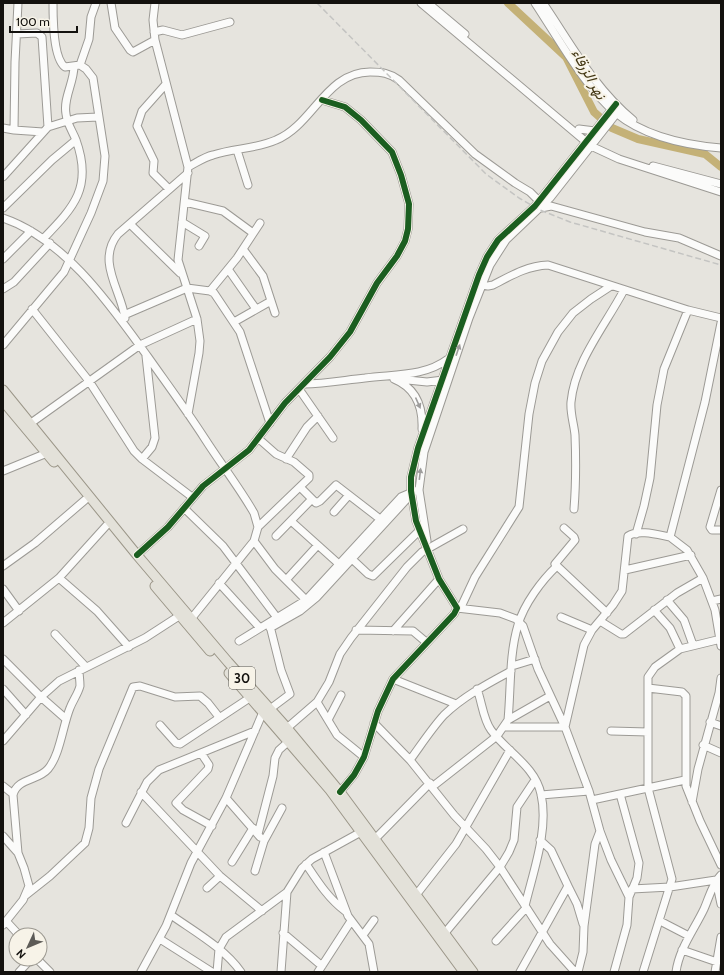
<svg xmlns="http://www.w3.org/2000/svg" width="724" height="975" viewBox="0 0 724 975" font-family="Cabin,Vazirmatn,sans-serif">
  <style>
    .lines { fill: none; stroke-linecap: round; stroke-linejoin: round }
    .river { stroke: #c4b177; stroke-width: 8 }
    .minor-casing { stroke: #9c9a95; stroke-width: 9 }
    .major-casing { stroke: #9b9688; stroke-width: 11 }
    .minor { stroke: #fbfbfa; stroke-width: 7 }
    .major { stroke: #e3e1d9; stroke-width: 9 }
    .rail { stroke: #c4c4c2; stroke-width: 1.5; stroke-dasharray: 6 3; stroke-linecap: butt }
    .cycleway-casing { stroke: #f7f3e8; stroke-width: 8 }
    .cycleway { stroke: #1b5e20; stroke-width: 6 }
    .oneway { fill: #9e9d9c }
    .labels { text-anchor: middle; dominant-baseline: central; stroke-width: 4; stroke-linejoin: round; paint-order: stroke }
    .shield { fill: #f7f3e8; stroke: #57554f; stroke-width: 1 }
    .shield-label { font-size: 13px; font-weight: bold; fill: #13110e }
    .water-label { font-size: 15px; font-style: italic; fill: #443815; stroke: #f7f3e8 }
  </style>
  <rect width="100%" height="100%" fill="#e6e4de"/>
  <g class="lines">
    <!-- river -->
    <path class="river" d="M508,3L566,57L594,112L612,128L638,139L705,154L721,167"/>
    <defs>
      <path id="minor" d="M111,3L115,28L130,50L133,52L155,40
        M155,3L153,20L155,40L188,167L178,260L197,319L200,341L199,353L188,414
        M421,3L591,146L619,159L721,192
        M428,3L465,34
        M535,3C557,36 586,89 616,113C644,136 685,145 721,148
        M543,3C571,44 594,88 633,120
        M154,32L163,30L182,35L230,22
        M17,34L37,33L42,37L48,127
        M80,65L89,39L91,17L96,3
        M166,84L142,111L137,126L154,161L153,173L169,189
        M3,128L14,130L43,132
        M579,129L595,131
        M14,130L15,62L18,3
        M237,150L248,185
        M653,166L721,184
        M188,167C196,163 204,157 213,155C234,148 256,149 276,140C313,125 326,72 370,72C382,72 389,73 399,80L475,154L515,183L530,192L539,201
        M3,177L48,127L77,118L98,117
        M185,202L223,211L253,233
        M3,208L52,160L76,140
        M541,208L551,206L645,232L679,238L721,256
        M3,218C65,239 111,306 148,357C167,384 187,411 205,439C221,464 239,487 254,513L258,527L254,541L191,619
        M182,222L205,236L199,246
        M130,224L180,273
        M44,238C74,207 93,187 76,140C73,132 67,124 66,114C63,98 74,83 74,66
        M243,249L263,276L275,313
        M3,259L31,231
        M228,269L256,309
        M478,284L488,286L493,285C512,275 527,266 548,265L688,310L721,318
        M3,289L14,282L50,243
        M210,291L237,258L260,223
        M32,309L89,381L134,451L142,459L192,497
        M124,315L187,288L210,291L214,293L240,332L270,423
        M125,318C121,290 96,261 118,234L188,173
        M234,322L271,301
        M3,345L64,272L91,213L103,181L105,156L93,78L86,69L80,65L65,67C53,58 53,18 53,3
        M394,379C416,388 423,407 422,429
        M398,379L427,382L443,380
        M304,384C325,384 345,380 365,378C394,374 424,377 448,359
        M299,389L333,438
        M31,423L140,345L197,319
        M142,459L152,447L155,438L146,356
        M286,459L307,427L318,416
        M3,471L47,453
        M300,487L312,499
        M721,490L710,527L712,530H721
        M184,508L223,546L278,619
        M574,509C576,484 576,460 575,435C574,424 570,413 571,402C575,361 605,326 624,290
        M334,512L349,495
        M291,521L340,565
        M258,527L309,478V475L294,462L276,454L259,439
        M564,528L574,537L575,540L555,564L607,613
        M636,534L644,506L650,478L657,405L664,369L688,310
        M276,536L312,499L316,503L320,501L336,485L380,519
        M254,541L275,569L308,602
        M427,541L419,490L424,452L469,318L490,265L506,240L550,198L620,109
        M137,555L168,527L203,486L249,450L285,403L330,357L350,332L377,283L397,256L405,241L408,229L409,204L401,175L392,152L361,120L345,107L322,100
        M352,559L368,574L373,576L422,528
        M3,566L35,543L85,500
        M625,570L691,555
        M59,578L97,611L129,647
        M703,578L715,610L721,646
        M286,580L317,546
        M219,583L260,628
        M3,589L19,611
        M667,600L684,620L693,645
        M712,601L721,599
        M461,607L475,577L519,507L529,414L535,383L542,361L558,332L573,313L591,299L611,286
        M457,608L500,613L516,619L523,626L538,669L565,727L589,791L600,831L611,860L629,897
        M654,610L670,628L680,649
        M561,617L592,630
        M600,621L621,634H624L677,593L703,578L687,550L670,537
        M3,623L59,578L106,526
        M270,626L281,670L290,694L270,709
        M270,628L300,611L317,597L406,500L411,492
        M356,630L413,631L426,642
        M393,631L439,579
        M55,634L86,667
        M239,641L306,600L401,497L415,491
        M3,659L41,697L66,719
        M512,666L535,659
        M393,679L456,704
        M648,688L682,692L686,696V786L700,821L721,865
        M3,689L26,715
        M477,689C482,702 483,719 491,730C507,752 535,766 541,794C549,830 533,872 525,906
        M317,702L337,735L364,757
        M328,720L341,695
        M508,720L550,696
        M710,722L721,726
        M374,723L410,760L454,815L486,849L500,867L550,944L575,972
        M160,725L176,743L180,744L251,697
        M505,727H565L584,645L592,630L613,605L622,591L628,536C638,529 659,535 670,537L705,402L721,323
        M287,728L317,702L329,682L340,654L351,638L407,567L422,552L463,529
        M611,731L648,732
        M3,741L41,697L59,681L145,638L179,616
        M703,745L721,753
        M201,753L209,765L208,769L176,803L183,810L212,826
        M410,760C421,745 432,728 444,715C464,696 487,684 511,671
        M3,786L13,794
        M432,787L497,736L508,720C511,689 509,655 518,625C524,604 542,580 557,566
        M141,792L220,876L262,911
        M340,792L354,775L364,757L378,711L393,679L454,614L457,608L439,579L416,521L411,491V477L418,448L479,275L487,257L498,240L535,206L616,104
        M541,795L589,791
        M226,798L260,837
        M592,800L685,780
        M692,802L698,769L719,693L721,678
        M126,823L147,782L159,770L255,731
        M258,834L273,776L275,758L279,750L289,741
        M3,836L18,853
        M375,839L430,783
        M324,852L348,916L369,944L374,972
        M232,862L253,828
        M306,864C318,882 328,898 345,911
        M255,871L264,841L282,808
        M568,886L577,904L583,924
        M207,888L220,876
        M632,889L670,887L716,880L721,904
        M26,895L50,876L85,843L89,828L91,798L99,769L133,687L140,686L175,697L200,696L208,703L219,717
        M416,895L456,844L510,750
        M171,915C195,932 224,948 241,972
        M6,921L19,935
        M660,921L689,936
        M3,925L23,900L29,886L24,868L18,853L13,795C17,778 38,781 48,769C60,755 63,725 70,708C73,700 78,694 80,686C80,680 79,675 79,670
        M283,933L322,966
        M444,934L500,867L509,852L514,840L517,807L535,780
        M363,935L374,920
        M160,939L212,972
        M496,941L526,908
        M682,950L717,962
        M37,959L50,972
        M19,972L31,959
        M141,972L166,926L191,863L226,798L263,712
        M217,972L219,949L226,937L287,892
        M281,972L287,892L302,868L312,859L361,832
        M318,972L351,921
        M520,972L568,886L551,850L540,840
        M578,972L583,952L584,926L595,844L600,831
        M614,972L627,925L629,897L637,878L639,863L620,794
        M643,972L672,879L648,788V677L655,667L680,649L721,639
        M676,972C679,949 694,930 704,909C709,898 712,884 721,875
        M715,972L721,937"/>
      <path id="major" d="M3,390L137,555L228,662L287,728L340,792L473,972
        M3,401L54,462
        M155,586L210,651
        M229,673L330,790L464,972"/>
    </defs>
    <!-- minor casing -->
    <use href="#minor" class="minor-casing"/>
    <!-- major casing -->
    <use href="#major" class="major-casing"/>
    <!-- minor -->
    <use href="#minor" class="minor"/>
    <!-- major -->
    <use href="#major" class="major"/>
    <!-- rail -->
    <path class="rail" d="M317,3L486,174L519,198L540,210L570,222L721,265"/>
    <defs>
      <path id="cycleway" d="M137,555L168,527L203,486L249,450L285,403L330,357L350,332L377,283L397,256L405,241L408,229L409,204L401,175L392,152L361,120L345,107L322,100
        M340,792L354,775L364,757L378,711L393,679L454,614L457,608L439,579L416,521L411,491V477L418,448L479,275L487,257L498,240L535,206L616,104"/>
    </defs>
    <!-- cycleway casing -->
    <use href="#cycleway" class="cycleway-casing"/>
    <!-- cycleway -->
    <use href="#cycleway" class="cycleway"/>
  </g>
  <!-- one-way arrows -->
  <defs><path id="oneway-solid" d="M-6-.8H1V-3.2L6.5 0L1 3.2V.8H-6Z"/></defs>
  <g class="oneway">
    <use href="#oneway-solid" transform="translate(458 350) rotate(-71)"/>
    <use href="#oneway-solid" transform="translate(418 403) rotate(66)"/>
    <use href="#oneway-solid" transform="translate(420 474) rotate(-83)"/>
  </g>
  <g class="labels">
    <!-- shield labels -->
    <rect class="shield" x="229" y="667" width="26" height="22" rx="3"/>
    <g class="shield-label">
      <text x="242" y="678">30</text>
    </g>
    <!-- water labels -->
    <g class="water-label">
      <text transform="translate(589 74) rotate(61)">نهر الزرقاء</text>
    </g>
  </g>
  <!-- border -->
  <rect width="724" height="975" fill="none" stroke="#13110e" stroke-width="8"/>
  <!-- north arrow -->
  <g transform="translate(28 947) rotate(226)"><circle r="19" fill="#f7f3e8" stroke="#9c9991"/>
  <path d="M0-3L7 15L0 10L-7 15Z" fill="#5d5b57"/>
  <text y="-6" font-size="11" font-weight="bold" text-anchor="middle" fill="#13110e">N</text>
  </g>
  <!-- scale -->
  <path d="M10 26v6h67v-6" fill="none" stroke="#13110e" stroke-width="2"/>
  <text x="16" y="26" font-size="12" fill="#13110e" stroke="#f7f3e8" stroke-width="3" paint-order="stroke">100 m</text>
</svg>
